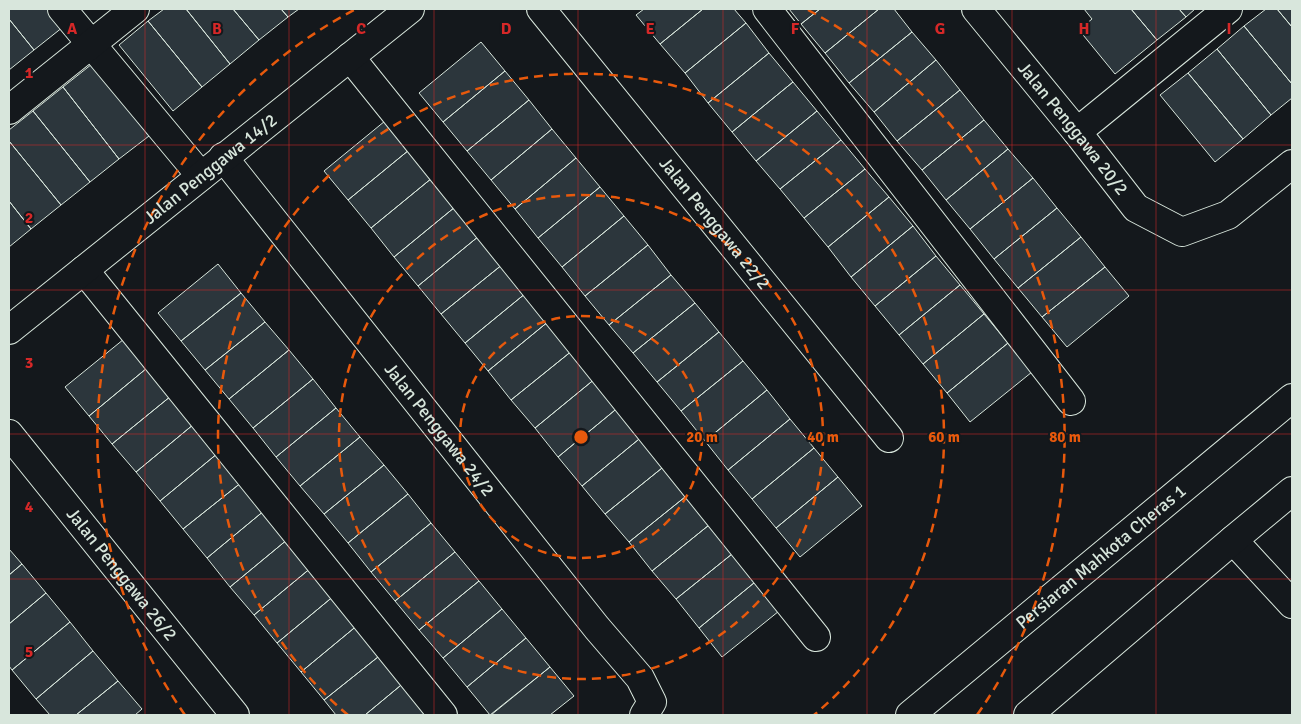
<svg xmlns="http://www.w3.org/2000/svg" width="1301" height="724" viewBox="0 0 1301 724" font-family="Signika,sans-serif">
  <style>
    .building { fill: #2c363c; stroke: #d8e6dc }
    .lines { fill: none; stroke-linecap: round; stroke-linejoin: round }
    .minor-casing { stroke: #d8e6dc; stroke-width: 30 }
    .major-casing { stroke: #d8e6dc; stroke-width: 30 }
    .minor { stroke: #14181c; stroke-width: 28 }
    .major { stroke: #14181c; stroke-width: 28 }
    .grid { fill: none; stroke: #d62828; stroke-width: 1; stroke-opacity: 0.55 }
    .ring { fill: none; stroke: #e8590c; stroke-width: 2.5; stroke-dasharray: 9 6 }
    .labels { text-anchor: middle; dominant-baseline: central; stroke-width: 4; stroke-linejoin: round; paint-order: stroke }
    .street-label { font-size: 18px; fill: #d8e6dc; stroke: #14181c }
    .grid-label { font-size: 16px; text-anchor: middle; font-weight: bold; fill: #d62828; stroke: #14181c; stroke-width: 4; stroke-linejoin: round; paint-order: stroke }
    .centre { fill: #e8590c; stroke: #14181c; stroke-width: 2.5 }
    .ring-label { font-size: 15px; text-anchor: middle; font-weight: bold; fill: #e8590c; stroke: #14181c; stroke-width: 4; stroke-linejoin: round; paint-order: stroke }
  </style>
  <rect width="100%" height="100%" fill="#14181c"/>
  <!-- building -->
  <path class="building" d="M9,9H48L63,27L34,50L9,19Z
    M164,9H186L230,64L202,87L148,21Z
    M186,9H233L259,40L230,64Z
    M233,9H281L288,17L259,40Z
    M281,9H299L288,17Z
    M644,9H703L660,44L636,15Z
    M703,9H734L746,23L685,73L660,44Z
    M789,9H820L801,24Z
    M820,9H879L825,53L801,24Z
    M879,9H894L912,32L849,83L825,53Z
    M1084,9H1131L1157,40L1115,74L1079,30L1092,19Z
    M1131,9H1179L1186,17L1157,40Z
    M1179,9H1195L1186,17Z
    M1266,9H1277L1292,27V84L1244,26Z
    M1277,9H1292V27Z
    M9,19L34,50L9,70Z
    M148,21L202,87L173,111L119,45Z
    M746,23L769,53L708,103L685,73Z
    M1244,26L1292,84V98L1271,115L1217,49Z
    M912,32L936,60L874,112L849,83Z
    M481,42L505,71L443,122L419,93Z
    M1217,49L1271,115L1243,139L1188,73Z
    M769,53L793,82L732,132L708,103Z
    M936,60L960,90L897,141L874,112Z
    M92,64L149,136L119,159L63,87Z
    M505,71L529,100L467,151L443,122Z
    M1188,73L1243,139L1215,162L1160,95Z
    M793,82L817,111L756,161L732,132Z
    M63,87L119,159L90,182L33,111Z
    M960,90L984,120L922,170L897,141Z
    M529,100L552,129L491,180L467,151Z
    M33,111L90,182L61,205L9,141V130Z
    M817,111L841,140L780,189L756,161Z
    M984,120L1008,149L946,200L922,170Z
    M385,121L409,150L348,200L324,171Z
    M552,129L576,158L515,209L491,180Z
    M841,140L865,169L804,218L780,189Z
    M9,141L61,205L31,229L9,201Z
    M1008,149L1033,178L970,229L946,200Z
    M409,150L432,178L371,228L348,200Z
    M576,158L600,187L538,238L515,209Z
    M865,169L889,197L828,247L804,218Z
    M432,178L455,207L394,257L371,228Z
    M1033,178L1057,208L994,259L970,229Z
    M600,187L624,216L562,267L538,238Z
    M889,197L913,226L851,277L828,247Z
    M9,201L31,229L9,247Z
    M455,207L479,236L418,286L394,257Z
    M1057,208L1081,237L1018,288L994,259Z
    M624,216L648,245L585,296L562,267Z
    M913,226L936,256L875,306L851,277Z
    M479,236L503,264L441,314L418,286Z
    M1081,237L1105,267L1042,317L1018,288Z
    M648,245L671,275L609,325L585,296Z
    M936,256L960,285L899,335L875,306Z
    M218,264L241,293L181,341L158,313Z
    M503,264L526,293L465,343L441,314Z
    M1105,267L1129,296L1067,347L1042,317Z
    M671,275L695,303L633,353L609,325Z
    M960,285L984,314L923,364L899,335Z
    M241,293L265,322L205,370L181,341Z
    M526,293L549,321L488,371L465,343Z
    M695,303L719,332L657,382L633,353Z
    M984,314L1008,343L947,393L923,364Z
    M549,321L573,350L511,400L488,371Z
    M265,322L289,350L229,399L205,370Z
    M719,332L743,361L681,411L657,382Z
    M124,339L147,368L89,416L65,387Z
    M1008,343L1032,372L970,422L947,393Z
    M289,350L313,379L253,428L229,399Z
    M573,350L596,378L535,428L511,400Z
    M743,361L767,390L705,441L681,411Z
    M147,368L171,396L112,444L89,416Z
    M596,378L620,406L558,457L535,428Z
    M313,379L336,408L276,457L253,428Z
    M767,390L790,419L728,470L705,441Z
    M171,396L194,424L136,472L112,444Z
    M620,406L644,435L582,486L558,457Z
    M336,408L360,437L300,486L276,457Z
    M790,419L814,448L752,499L728,470Z
    M194,424L218,453L160,501L136,472Z
    M644,435L667,464L605,514L582,486Z
    M360,437L384,465L324,514L300,486Z
    M814,448L838,477L776,528L752,499Z
    M218,453L242,482L183,529L160,501Z
    M667,464L690,493L629,542L605,514Z
    M384,465L408,494L348,543L324,514Z
    M838,477L862,506L800,557L776,528Z
    M242,482L265,510L207,558L183,529Z
    M690,493L714,521L652,571L629,542Z
    M408,494L431,523L371,572L348,543Z
    M265,510L288,539L230,587L207,558Z
    M714,521L737,550L676,599L652,571Z
    M431,523L455,552L395,601L371,572Z
    M288,539L312,567L254,615L230,587Z
    M9,549L22,564L9,575Z
    M737,550L760,578L699,628L676,599Z
    M455,552L479,581L419,630L395,601Z
    M22,564L46,593L9,624V575Z
    M312,567L335,595L277,643L254,615Z
    M760,578L784,607L722,657L699,628Z
    M479,581L502,609L443,658L419,630Z
    M46,593L70,622L12,670L9,666V624Z
    M335,595L359,624L301,672L277,643Z
    M502,609L526,638L467,687L443,658Z
    M70,622L93,651L36,699L12,670Z
    M359,624L383,653L324,700L301,672Z
    M526,638L550,667L490,715L467,687Z
    M93,651L118,681L76,715H50L36,699Z
    M383,653L406,681L365,715H336L324,700Z
    M550,667L574,696L550,715H491Z
    M118,681L142,709L135,715H76Z
    M406,681L430,709L422,715H365Z"/>
  <g class="lines">
    <defs>
      <g id="minor">
        <path d="M62,9L201,176"/>
        <path id="s1" d="M541,9L889,438"/>
        <path d="M767,9L1071,401"/>
        <path id="s2" d="M976,9L1077,132L1136,208L1182,232L1228,215L1292,164"/>
        <path d="M350,57L816,637"/>
        <path d="M9,110L135,9"/>
        <path d="M1077,132L1228,9"/>
        <path id="s3" d="M223,157L597,628L640,678L652,702L644,715"/>
        <path d="M84,270L443,715"/>
        <path id="s4" d="M9,330L410,9"/>
        <path id="s5" d="M9,434L235,715"/>
        <path d="M1233,540L1292,604"/>
      </g>
      <g id="major">
        <path id="s6" d="M910,715L1292,398"/>
        <path d="M1028,715L1233,540L1292,491"/>
      </g>
    </defs>
    <!-- minor casing -->
    <use href="#minor" class="minor-casing"/>
    <!-- major casing -->
    <use href="#major" class="major-casing"/>
    <!-- minor -->
    <use href="#minor" class="minor"/>
    <!-- major -->
    <use href="#major" class="major"/>
  </g>
  <!-- grid -->
  <path class="grid" d="M145,9V715M289,9V715M434,9V715M578,9V715M723,9V715M867,9V715M1012,9V715M1156,9V715M9,145H1292M9,290H1292M9,434H1292M9,579H1292"/>
  <!-- distance rings -->
  <g class="ring">
    <circle cx="581" cy="437" r="121"/>
    <circle cx="581" cy="437" r="242"/>
    <path d="M348 715A363 363 0 1 1 814 715"/>
    <path d="M185 715A484 484 0 0 1 354 10M808 10A484 484 0 0 1 977 715"/>
  </g>
  <g class="labels">
    <!-- street labels -->
    <g class="street-label">
      <text stroke="none"><textPath href="#s2" startOffset="154">Jalan Penggawa 20/2</textPath></text>
      <text stroke="none"><textPath href="#s4" startOffset="258">Jalan Penggawa 14/2</textPath></text>
      <text stroke="none"><textPath href="#s1" startOffset="276">Jalan Penggawa 22/2</textPath></text>
      <text stroke="none"><textPath href="#s3" startOffset="348">Jalan Penggawa 24/2</textPath></text>
      <text stroke="none"><textPath href="#s6" startOffset="248">Persiaran Mahkota Cheras 1</textPath></text>
      <text stroke="none"><textPath href="#s5" startOffset="180">Jalan Penggawa 26/2</textPath></text>
    </g>
  </g>
  <g class="grid-label">
    <text x="72" y="34">A</text>
    <text x="217" y="34">B</text>
    <text x="361" y="34">C</text>
    <text x="506" y="34">D</text>
    <text x="650" y="34">E</text>
    <text x="795" y="34">F</text>
    <text x="940" y="34">G</text>
    <text x="1084" y="34">H</text>
    <text x="1229" y="34">I</text>
    <text x="29" y="78">1</text>
    <text x="29" y="223">2</text>
    <text x="29" y="368">3</text>
    <text x="29" y="512">4</text>
    <text x="29" y="657">5</text>
  </g>
  <circle cx="581" cy="437" r="8" class="centre"/>
  <g class="ring-label">
    <text x="702" y="442">20 m</text>
    <text x="823" y="442">40 m</text>
    <text x="944" y="442">60 m</text>
    <text x="1065" y="442">80 m</text>
  </g>
  <!-- border -->
  <rect width="1301" height="724" fill="none" stroke="#d8e6dc" stroke-width="20"/>
</svg>
